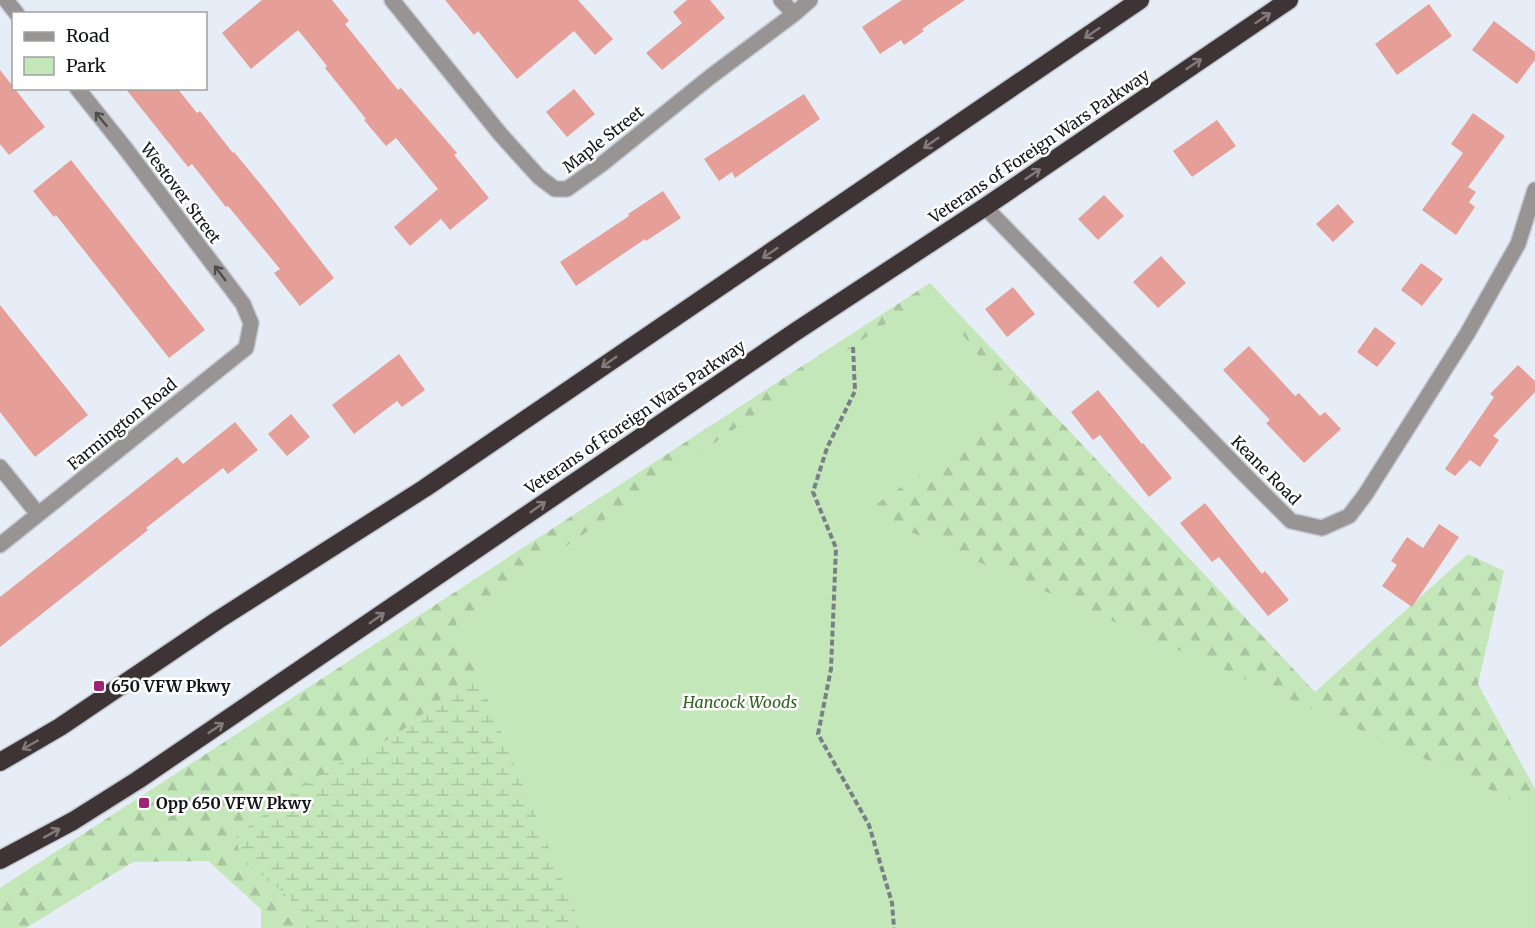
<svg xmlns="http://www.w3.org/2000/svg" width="1535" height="928" viewBox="0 0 1535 928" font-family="Merriweather,serif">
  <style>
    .forest { fill: url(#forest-firs) }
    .wetland { fill: url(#wetland-marsh) }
    .green { fill: #c4e7ba }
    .building { fill: #e59f98 }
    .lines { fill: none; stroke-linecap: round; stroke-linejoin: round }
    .street-casing { stroke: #c4cad2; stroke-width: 18 }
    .highway-casing { stroke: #c4cad2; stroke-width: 21 }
    .path { stroke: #7a7f85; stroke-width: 4; stroke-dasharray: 6 3; stroke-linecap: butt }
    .street { stroke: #999494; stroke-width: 15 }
    .highway { stroke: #3e3435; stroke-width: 18 }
    .oneway { stroke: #827b7c }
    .oneway2 { stroke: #4e4e4f }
    .poi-dot { fill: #a12375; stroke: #fff; stroke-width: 2 }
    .labels { text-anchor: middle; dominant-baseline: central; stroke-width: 5; stroke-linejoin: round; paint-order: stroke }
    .street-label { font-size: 16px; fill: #111417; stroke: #fff }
    .poi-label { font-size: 16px; font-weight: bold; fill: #111417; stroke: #fff; text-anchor: start }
    .park-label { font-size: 16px; font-style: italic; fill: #2f631d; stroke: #fff }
  </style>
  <defs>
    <pattern id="forest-firs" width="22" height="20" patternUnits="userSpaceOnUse" patternTransform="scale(1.5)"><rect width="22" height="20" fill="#c4e7ba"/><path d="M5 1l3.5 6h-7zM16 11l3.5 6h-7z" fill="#a7c59f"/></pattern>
    <pattern id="wetland-marsh" width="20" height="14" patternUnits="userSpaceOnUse" patternTransform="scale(1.5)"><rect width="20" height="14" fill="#c4e7ba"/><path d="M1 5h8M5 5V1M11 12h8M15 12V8" fill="none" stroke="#a7c59f"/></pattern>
  </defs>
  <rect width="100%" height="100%" fill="#e6edf6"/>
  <!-- forest -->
  <path class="forest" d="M930,283L1315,692L1468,554L1504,571L1478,684L1535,789V928H261V909L208,861L133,862L26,928H0V888Z"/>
  <!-- wetland -->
  <path class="wetland" d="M495,656L740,928H303L295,904L273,883L243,862L235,838L241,832L301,787L347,759L395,736Z"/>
  <!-- green -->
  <path class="green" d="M931,292L1017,407L865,512L1406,750L1535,811V928H582L456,623Z"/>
  <!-- building -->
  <path class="building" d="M262,0H332L349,21L345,24L398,90L401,88L457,153L454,155L489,198L450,230L441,219L410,246L394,227L438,189L396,138L386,146L364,120L366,119L325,68L327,66L298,30L251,69L222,33Z
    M445,0H578L613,39L595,55L574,31L517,79L478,31L474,35Z
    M687,0H710L725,18L662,70L646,53L682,23L673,12Z
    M902,0H965L922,29L924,31L904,45L901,40L880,54L862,27Z
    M1429,4L1452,36L1397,75L1375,44Z
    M1494,21L1535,52V60L1517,84L1472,50Z
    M0,70L45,127L9,155L0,144Z
    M125,88H177L197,113L200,111L233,153L234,152L267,192L334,278L300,306L274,273L280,269L228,206L226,207L192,164L188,167Z
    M574,89L595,114L567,137L546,112Z
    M804,94L820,119L735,178L732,172L719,181L704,159Z
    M1473,113L1505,136L1468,187L1476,192L1469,202L1475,207L1456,235L1422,210L1463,153L1451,144Z
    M1217,120L1236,146L1192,177L1173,151Z
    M71,160L205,330L169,358L56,215L54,217L33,191Z
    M663,191L681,218L646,241L645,239L576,286L560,262L629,216L628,214Z
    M1104,195L1124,216L1098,240L1078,219Z
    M1338,204L1354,222L1333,242L1316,224Z
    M1161,256L1186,283L1158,308L1133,282Z
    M1421,263L1443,279L1422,306L1401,290Z
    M1013,287L1035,314L1007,337L985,309Z
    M0,305L88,415L35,457L0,412Z
    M1375,327L1396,343L1377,367L1357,352Z
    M1249,346L1295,396L1299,393L1320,416L1325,412L1341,429L1304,463L1266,423L1270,420L1223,370Z
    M399,354L425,390L402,407L397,401L354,434L332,405Z
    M1518,365L1535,381V392L1493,436L1499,440L1480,467L1470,460L1455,476L1445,469L1494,397L1490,394Z
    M1098,390L1142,444L1143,443L1172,478L1149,497L1100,435L1093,440L1071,412Z
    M291,414L310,437L287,456L268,434Z
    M235,422L258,450L228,474L223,468L146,528L148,530L0,647V597L177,457L183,464Z
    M1205,503L1262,574L1265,571L1289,600L1268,616L1219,557L1212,562L1180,523Z
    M1439,524L1459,537L1412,607L1382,586L1397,565L1391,561L1407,537L1423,548Z"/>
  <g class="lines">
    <defs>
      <path id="street" d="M6,0L17,14
        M392,0L501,135L539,177L555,189H567L602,164L710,77L794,14L810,0
        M781,0L794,14
        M985,207L1244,474L1291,521L1322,528L1349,516L1365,495L1467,334L1518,244L1535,190
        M0,467L38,514
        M0,545L246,348L251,323L243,304L125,148L77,88"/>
      <path id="highway" d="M0,762L60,727L218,620L425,488L1140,0
        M0,860L73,821L138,780L795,332L985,207L1289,0"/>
    </defs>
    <!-- street casing -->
    <use href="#street" class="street-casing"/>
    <!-- highway casing -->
    <use href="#highway" class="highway-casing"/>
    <!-- path -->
    <path class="path" d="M853,347L855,391L827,448L813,492L836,548L831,669L818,734L869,825L892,903L894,928"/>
    <!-- street -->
    <use href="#street" class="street"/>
    <!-- highway -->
    <use href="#highway" class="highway"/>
  </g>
  <!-- one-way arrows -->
  <defs><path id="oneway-shaft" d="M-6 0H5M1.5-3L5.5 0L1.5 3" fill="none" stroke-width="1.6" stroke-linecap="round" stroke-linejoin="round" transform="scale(1.5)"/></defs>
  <g class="oneway">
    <use href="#oneway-shaft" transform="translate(1263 18) rotate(-34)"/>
    <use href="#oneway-shaft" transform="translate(1092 33) rotate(146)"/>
    <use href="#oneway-shaft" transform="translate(1194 64) rotate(-34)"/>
    <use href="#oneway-shaft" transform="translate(931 143) rotate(145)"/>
    <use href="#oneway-shaft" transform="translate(1033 174) rotate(-34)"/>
    <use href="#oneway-shaft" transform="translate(770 253) rotate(146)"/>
    <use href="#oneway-shaft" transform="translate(609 362) rotate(145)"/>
    <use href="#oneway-shaft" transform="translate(538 507) rotate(-35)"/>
    <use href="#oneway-shaft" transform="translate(377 618) rotate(-35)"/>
    <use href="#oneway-shaft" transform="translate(216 728) rotate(-34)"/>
    <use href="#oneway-shaft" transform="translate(30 745) rotate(150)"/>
    <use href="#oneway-shaft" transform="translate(52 833) rotate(-29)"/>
  </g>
  <g class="oneway2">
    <use href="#oneway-shaft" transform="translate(101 119) rotate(-129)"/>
    <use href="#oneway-shaft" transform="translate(220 273) rotate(-127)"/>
  </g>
  <!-- markers -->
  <g class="poi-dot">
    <rect x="93" y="680" width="12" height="12" rx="3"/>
    <rect x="138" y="797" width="12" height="12" rx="3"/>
  </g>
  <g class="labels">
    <!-- street labels -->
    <g class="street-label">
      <text transform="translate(603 139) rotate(-38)">Maple Street</text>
      <text transform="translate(1039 146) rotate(-34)">Veterans of Foreign Wars Parkway</text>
      <text transform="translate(181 193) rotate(53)">Westover Street</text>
      <text transform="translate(635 417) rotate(-34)">Veterans of Foreign Wars Parkway</text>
      <text transform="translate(122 424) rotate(-39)">Farmington Road</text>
      <text transform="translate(1266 470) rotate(45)">Keane Road</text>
    </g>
    <!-- poi labels -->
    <g class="poi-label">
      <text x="111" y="686">650 VFW Pkwy</text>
      <text x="156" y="803">Opp 650 VFW Pkwy</text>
    </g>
    <!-- park labels -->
    <g class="park-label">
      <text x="740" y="702">Hancock Woods</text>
    </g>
  </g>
  <!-- legend -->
  <rect x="12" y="12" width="195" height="78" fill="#ffffff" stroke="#a0a1a2" stroke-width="1.5"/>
  <rect x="24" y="32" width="30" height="9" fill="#999494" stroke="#a0a1a2" stroke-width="1.5"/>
  <text x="66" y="42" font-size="18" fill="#111417">Road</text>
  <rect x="24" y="57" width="30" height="18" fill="#c4e7ba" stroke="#a0a1a2" stroke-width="1.5"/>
  <text x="66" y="72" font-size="18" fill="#111417">Park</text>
</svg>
